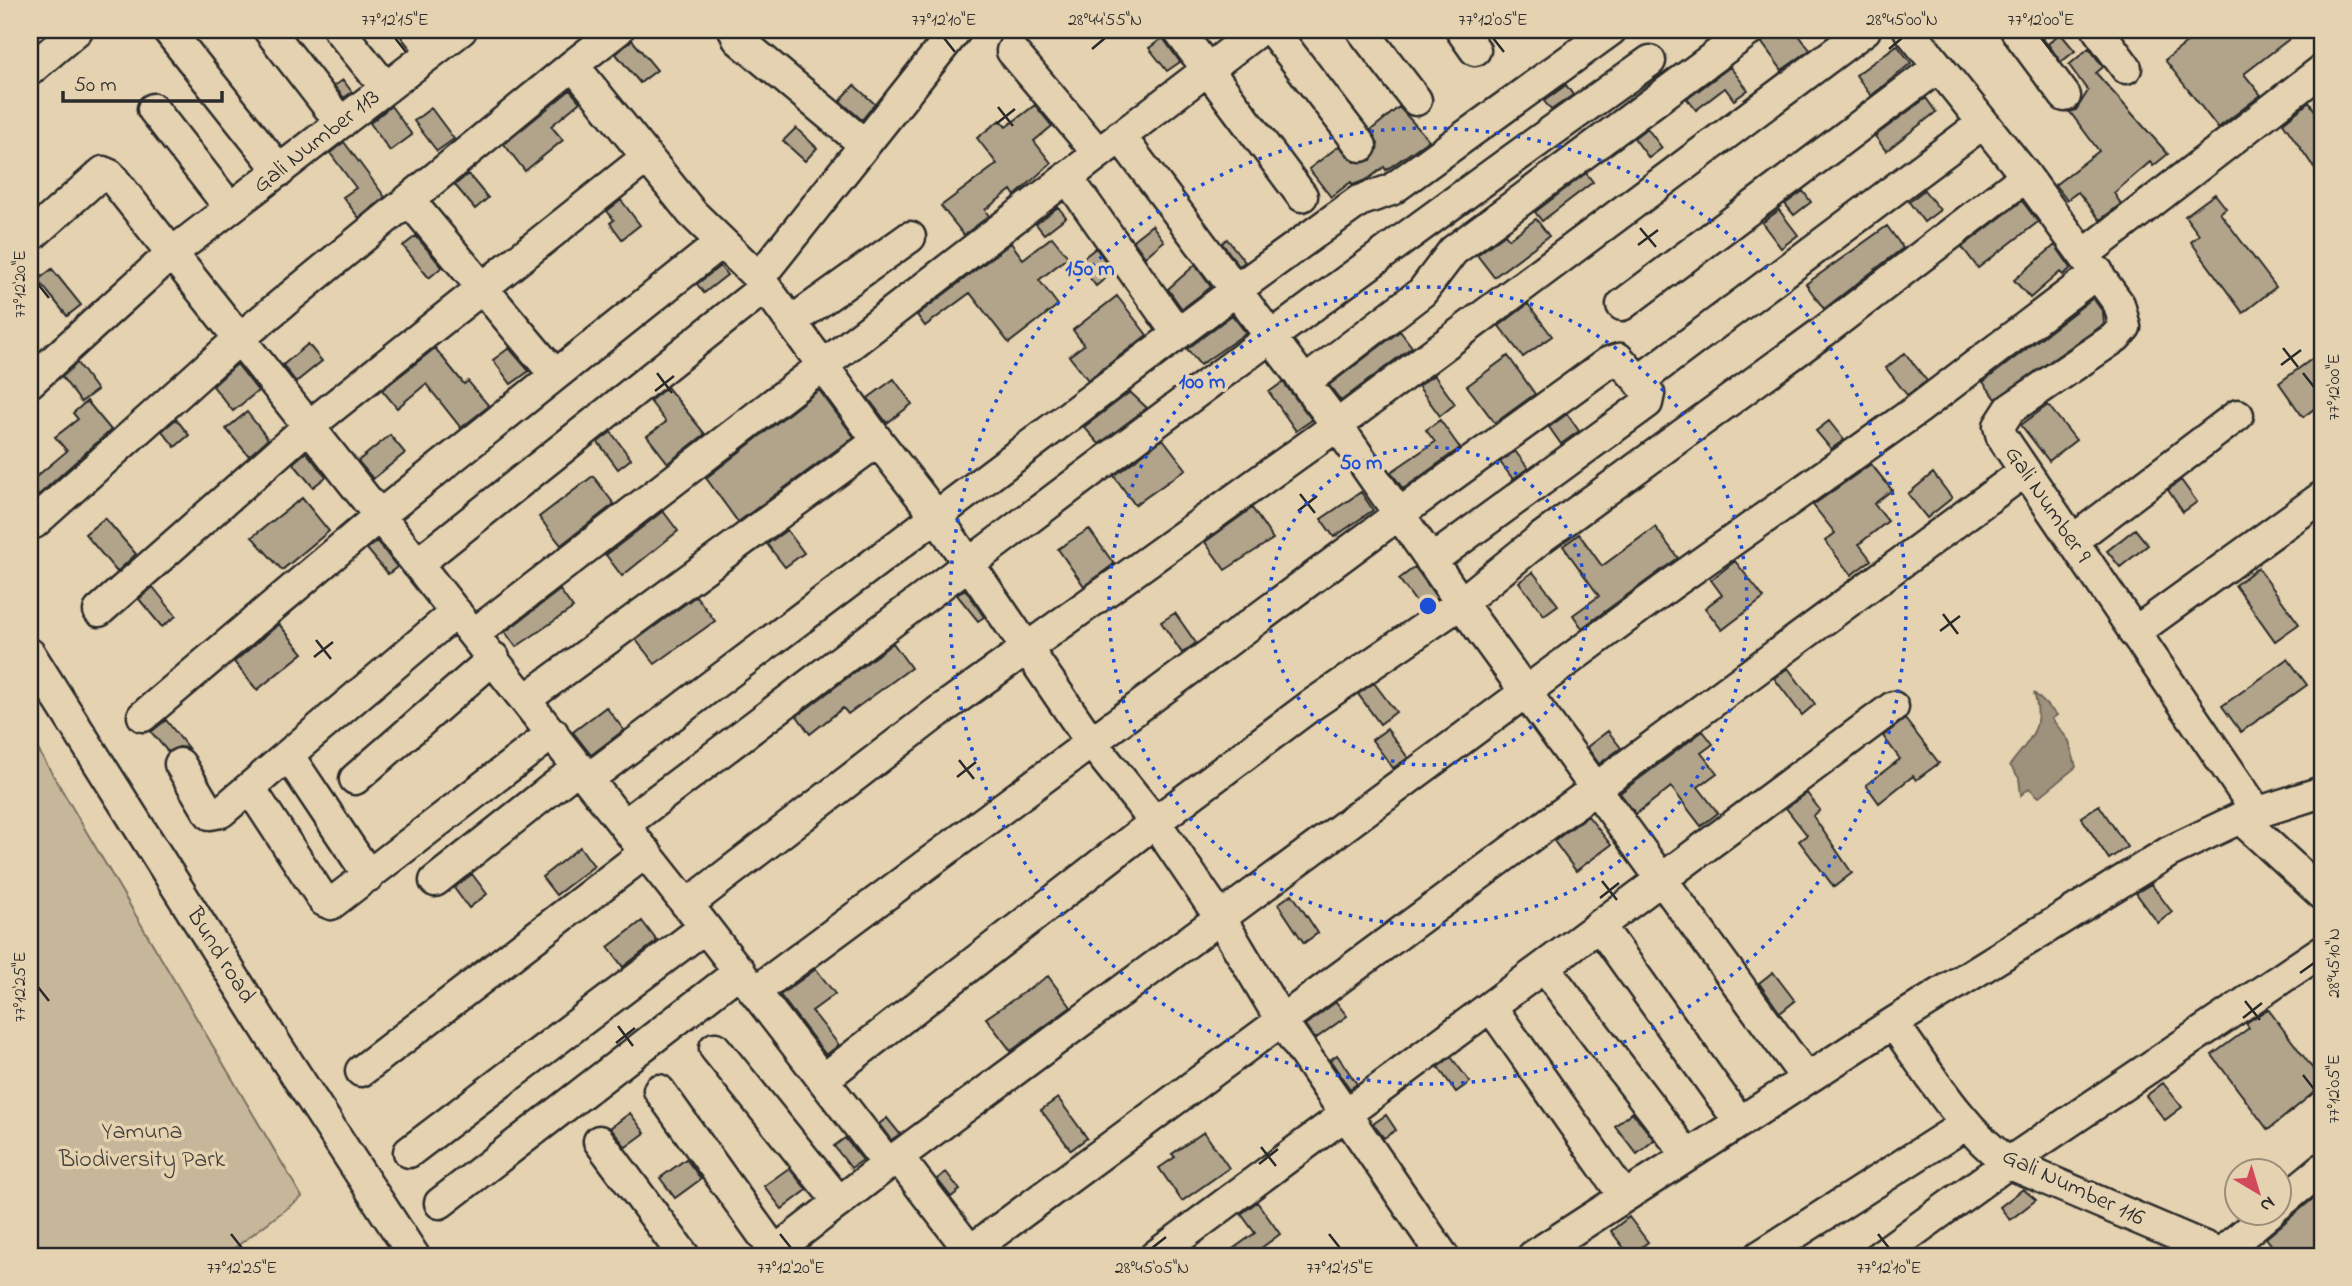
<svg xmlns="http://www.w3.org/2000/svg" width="2352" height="1286" viewBox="0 0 2352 1286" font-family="'Indie Flower',sans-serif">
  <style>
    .green { fill: #c7b79a; stroke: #797162; stroke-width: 2 }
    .water { fill: #9e927d; stroke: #70695c; stroke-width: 2 }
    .building { fill: #b1a48b; stroke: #2b2b2b; stroke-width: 2 }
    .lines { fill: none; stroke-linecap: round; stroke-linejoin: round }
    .minor-casing { stroke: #2b2b2b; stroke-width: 35 }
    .minor { stroke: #e5d2b0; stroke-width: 30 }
    .ticks { fill: none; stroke: #2b2b2b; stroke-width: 2.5 }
    .ring { fill: none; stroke: #1d4ed8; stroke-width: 3.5; stroke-dasharray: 3.5 7 }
    .labels { text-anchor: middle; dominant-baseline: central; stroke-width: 7; stroke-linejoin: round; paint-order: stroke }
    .street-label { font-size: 24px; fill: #2b2b2b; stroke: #e5d2b0 }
    .park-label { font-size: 24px; fill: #42403c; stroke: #e5d2b0 }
    .centre { fill: #1d4ed8; stroke: #e5d2b0; stroke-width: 3.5 }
    .ring-label { font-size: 21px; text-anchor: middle; font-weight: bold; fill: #1d4ed8; stroke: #e5d2b0; stroke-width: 7; stroke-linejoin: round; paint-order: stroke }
    .neatline { fill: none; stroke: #2b2b2b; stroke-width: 2.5 }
    .ticks-label { font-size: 18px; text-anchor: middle; fill: #2b2b2b }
  </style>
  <rect width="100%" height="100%" fill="#e5d2b0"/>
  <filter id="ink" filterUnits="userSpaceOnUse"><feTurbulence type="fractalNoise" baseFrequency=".0143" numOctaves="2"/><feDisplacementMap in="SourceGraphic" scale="14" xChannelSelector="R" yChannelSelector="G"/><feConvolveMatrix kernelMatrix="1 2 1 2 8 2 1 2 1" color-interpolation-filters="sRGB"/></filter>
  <g filter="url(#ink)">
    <!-- green -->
    <path class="green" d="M30,736L302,1197L224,1256H30Z"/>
    <!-- water -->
    <path class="water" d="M2034,693L2057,715L2052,719L2069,741L2076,767L2039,797L2029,788L2021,795L2019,778L2010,765C2030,739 2045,728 2034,693Z"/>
    <!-- building -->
    <path class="building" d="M1767,30H1795L1810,50L1782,70L1762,43Z
      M2194,30H2301L2244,74L2261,95L2218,128L2165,60L2188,42L2184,38Z
      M2060,33L2075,51L2061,62L2048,44Z
      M1163,38L1180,62L1167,71L1149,48Z
      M632,40L657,70L640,83L616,54Z
      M1897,45L1911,63L1871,96L1856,75Z
      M2089,48L2103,67L2096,73L2168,154L2153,166L2150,162L2114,193L2121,204L2100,220L2078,192L2067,200L2055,185L2099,151L2070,112L2076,110L2088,91L2069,65Z
      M1730,67L1748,90L1734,100L1725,88L1696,110L1687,99Z
      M343,80L352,92L344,98L334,86Z
      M854,85L875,104L862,120L840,101Z
      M1566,85L1573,95L1551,110L1544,101Z
      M570,90L580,102L551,126L563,140L525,171L504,144Z
      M1926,98L1936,112L1886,151L1875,136Z
      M2309,102L2322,121V179L2283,123Z
      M1035,105L1052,126L1034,141L1051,163L1015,196L1011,190L985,210L989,216L964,235L941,206L997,164L977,138L1000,120L1006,127Z
      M391,106L412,135L390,151L370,123Z
      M1399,107L1429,140L1386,170L1384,167L1368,179L1353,185L1351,182L1331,197L1309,169L1339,146L1354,162L1371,160L1378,144L1371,130Z
      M431,108L454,139L437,151L414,121Z
      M796,128L817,148L805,161L783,141Z
      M1647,128L1662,148L1649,158L1634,138Z
      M344,142L385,197L359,218L343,197L356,188L330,153Z
      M1586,173L1593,182L1542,221L1535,212Z
      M468,174L488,198L475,209L455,185Z
      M1924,190L1940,210L1924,222L1909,202Z
      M1803,191L1811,202L1794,215L1785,204Z
      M2215,194L2226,208L2220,213L2276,287L2243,313L2191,242L2199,235L2185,216Z
      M621,200L640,225L622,239L610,223L614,220L607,211Z
      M2022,201L2038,222L1978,268L1962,247Z
      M1058,207L1066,217L1044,234L1036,224Z
      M1779,210L1798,235L1781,248L1762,223Z
      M1536,219L1549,236L1494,277L1477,255L1505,234L1509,239Z
      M1152,225L1164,241L1145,257L1133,240Z
      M1887,226L1903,248L1824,309L1806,284Z
      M416,236L442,267L429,278L403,246Z
      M1052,237L1068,257L1039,280L1058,305L1009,343L970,293L925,326L917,315L1011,243L1023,259Z
      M1227,239L1245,262L1239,266L1222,243Z
      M2055,245L2071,268L2063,275L2060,272L2030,298L2014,280Z
      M1096,248L1113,272L1096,286L1078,262Z
      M1195,265L1211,287L1182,309L1168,289Z
      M720,266L727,275L704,293L697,284Z
      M52,269L81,305L67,316L38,280Z
      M1117,296L1147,335L1088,380L1069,356L1084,345L1073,330Z
      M2093,298L2103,312L2104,324L1996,399L1983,382Z
      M1528,304L1552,336L1523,357L1499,326Z
      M1232,315L1246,333L1200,365L1187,349Z
      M1400,331L1412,347L1341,401L1329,385Z
      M308,344L322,361L296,382L283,365Z
      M435,348L464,384L468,381L489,406L461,428L426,384L397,408L382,390Z
      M509,348L529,371L511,384L493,360Z
      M1905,353L1927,381L1907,395L1886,368Z
      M1508,356L1535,394L1495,423L1467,386Z
      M2316,356L2322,365V403L2303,417L2279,383Z
      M77,363L97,390L81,402L62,377Z
      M237,364L258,391L233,411L213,386Z
      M1434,375L1455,404L1440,416L1418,386Z
      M894,379L912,404L887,423L868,398Z
      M1283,382L1312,420L1296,431L1269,392Z
      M667,387L705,434L668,463L647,436L666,422L650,401Z
      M819,390L854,437L738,522L706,478Z
      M1130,392L1147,408L1099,444L1084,427Z
      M87,401L111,430L32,501L30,482L67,451L55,437L78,419L73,413Z
      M2048,405L2076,440L2049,461L2021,425Z
      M247,412L268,439L249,456L226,429Z
      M1567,414L1579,431L1561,444L1549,427Z
      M176,419L189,435L175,447L162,431Z
      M1440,420L1460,448L1403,489L1391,472L1435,442L1426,430Z
      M1829,421L1844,440L1831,449L1816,431Z
      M611,432L631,459L618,469L598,442Z
      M390,435L405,453L373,479L358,461Z
      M1163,439L1186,469L1135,505L1114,476Z
      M1515,451L1528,468L1513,479L1500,462Z
      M306,452L326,477L313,487L293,463Z
      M1871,464L1892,490L1874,504L1888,521L1859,544L1871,560L1851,575L1825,541L1835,533L1813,505Z
      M1933,473L1952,498L1927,518L1908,494Z
      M593,476L614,504L561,545L539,517Z
      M2181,480L2197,502L2183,512L2168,490Z
      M1361,492L1373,510L1334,537L1321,519Z
      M302,498L329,531L282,570L252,537Z
      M1252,508L1273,539L1225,570L1205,542Z
      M663,511L678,531L622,576L606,555Z
      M105,518L136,554L117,572L85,534Z
      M1655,527L1678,558L1582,628L1573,615L1599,596L1563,546L1579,534L1602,566Z
      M1089,529L1114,564L1084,586L1058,549Z
      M2135,529L2148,545L2120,567L2107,551Z
      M787,530L804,553L785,567L767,544Z
      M377,541L397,567L388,574L367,549Z
      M1735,561L1764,598L1722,630L1705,608L1722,595L1711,580Z
      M1415,567L1437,598L1421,609L1399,579Z
      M2258,568L2299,624L2275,641L2235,585Z
      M1533,572L1558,605L1544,615L1519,582Z
      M153,587L176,616L162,627L139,599Z
      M965,589L984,617L978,621L957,595Z
      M560,590L573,608L516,647L505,632Z
      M696,596L715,621L655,664L636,640Z
      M1175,613L1196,643L1182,653L1161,622Z
      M279,624L303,653L257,690L234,662Z
      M893,643L911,668L848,714L843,708L810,734L797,716Z
      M2288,659L2307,685L2241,732L2222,706Z
      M1788,668L1815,704L1802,715L1774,678Z
      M1374,683L1396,712L1380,724L1358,694Z
      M606,707L624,730L591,755L573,732Z
      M1905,719L1939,763L1916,780L1913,776L1879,803L1866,785L1900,759L1883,736Z
      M166,720L188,748L179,747L168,752L151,732Z
      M1387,729L1408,758L1393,768L1372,740Z
      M1608,731L1621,748L1599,764L1587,747Z
      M1703,731L1713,744L1701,753L1717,773L1698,787L1718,813L1701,826L1671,787L1636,814L1620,793Z
      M1807,793L1820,810L1813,816L1852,873L1834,887L1799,841L1807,835L1786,808Z
      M2099,805L2127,847L2109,859L2081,817Z
      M1588,816L1611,845L1576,871L1554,841Z
      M580,847L594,866L556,895L542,877Z
      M472,874L487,894L469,908L454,888Z
      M2151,884L2172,912L2158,923L2136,893Z
      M1292,894L1318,933L1304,943L1278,904Z
      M642,921L657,941L623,967L608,947Z
      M816,969L835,994L812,1011L839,1045L826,1055L780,995Z
      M1773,972L1795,1001L1780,1013L1759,983Z
      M1048,976L1071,1007L1011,1051L986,1018Z
      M1336,1002L1347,1016L1315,1039L1305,1025Z
      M2268,1009L2322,1081V1086L2268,1130L2212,1055L2249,1028L2246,1023Z
      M1337,1055L1357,1084L1350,1089L1330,1060Z
      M1451,1057L1470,1082L1456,1092L1438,1067Z
      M2163,1083L2182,1107L2165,1120L2146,1096Z
      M1058,1098L1087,1138L1071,1150L1041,1110Z
      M1632,1112L1654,1140L1637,1154L1615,1126Z
      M630,1113L645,1133L626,1147L610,1128Z
      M1386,1115L1396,1130L1384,1138L1373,1124Z
      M887,1118L900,1134L891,1140L879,1124Z
      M1204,1132L1229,1168L1182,1201L1159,1168L1175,1157L1172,1154Z
      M845,1138L863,1160L851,1168L834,1146Z
      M686,1159L701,1179L675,1198L660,1178Z
      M789,1168L807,1190L782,1209L764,1186Z
      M946,1172L960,1190L951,1197L937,1179Z
      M2023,1189L2036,1200L2010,1220L2000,1207Z
      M2322,1191V1256H2280L2266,1238Z
      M1257,1202L1280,1234L1260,1249L1266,1256H1223L1255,1233L1241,1214Z
      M1629,1217L1648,1242L1630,1256L1611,1231Z"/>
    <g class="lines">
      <defs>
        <path id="minor" d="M168,30L280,171
          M269,30L341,123
          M339,30L386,88
          M416,30L433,51
          M734,30L738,39L864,144
          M1178,30L1302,196
          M1272,30L1361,146
          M1362,30L1416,100
          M1461,30L1475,50
          M1909,30L2026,176L2119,304L2125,327L2116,337L2010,409L1999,426L2002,437L2257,812
          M2016,30L2065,96
          M2098,30L2126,68
          M1012,51L1098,153
          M30,70L77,30
          M153,109L230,208
          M1120,136L1337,425L1461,603L1806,1078
          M1067,177L1178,334
          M409,200L555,375
          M30,237L103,172L110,175L687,905L938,712L1324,435L1865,30
          M2085,254L2322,70
          M759,278L956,30
          M1622,305L1938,67
          M791,322L910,237
          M30,382L172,253L461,30
          M1305,382L1422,292L1453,251L1750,30
          M878,441L936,516L1091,742L1155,822L1221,919L1281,1020L1443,1256
          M34,523L240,338L573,65
          M2072,541L2238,415
          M1431,561L1647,403L1649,394L1639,381
          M417,564L765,287
          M99,611L309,426L647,157
          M2134,633L2322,497
          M474,634L1259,30
          M30,654L277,1046L414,1256
          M526,699L878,441L759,278L692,213L573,65L618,30
          M143,716L379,516L722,242
          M288,755L369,876
          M180,764L210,814L221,812L456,612
          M355,779L494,658
          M588,779L1236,290L1359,201L1391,190L1611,30
          M250,788L324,901L331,904L553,733
          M2240,818L2322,894
          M624,825C964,568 1302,308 1650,61
          M435,881L579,767
          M694,913L888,1164
          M1599,925L1739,1121
          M1544,967L1687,1155
          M756,991L1399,514L1609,362L1619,359L1639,381L1983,123
          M1491,1007L1624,1196
          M1893,1023C1928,1071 1960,1127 2008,1163L2226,1256
          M715,1048L839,1202
          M361,1071L646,852
          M825,1078L1155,822L1310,706L1461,603L1541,538L1823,332L2026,176
          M659,1090L778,1256
          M599,1141L684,1256
          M409,1152L705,927
          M898,1157L974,1256
          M440,1203L740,971
          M2278,1205L2322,1169
          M970,1251L2025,471
          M2220,1254L2270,1212
          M769,1256L888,1164L1670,585L1918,409L2098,272
          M1155,1256L1893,707
          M1533,1256L1893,1023L2169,852L2240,818L2322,792
          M1760,1256L1966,1124
          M1880,1256L2008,1163L2322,951"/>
      </defs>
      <!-- minor casing -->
      <use href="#minor" class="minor-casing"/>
      <!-- minor -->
      <use href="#minor" class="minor"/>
    </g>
  </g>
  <!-- ticks -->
  <path class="ticks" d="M395,38L406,52M944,38L955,52M1493,38L1504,52M2041,38L2052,52M1092,49L1105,38M1889,49L1902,38M998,107L1013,126M996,124L1015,109M1640,228L1656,247M1638,245L1658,230M38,284L49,298M2283,348L2298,367M2281,365L2301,350M657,373L672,393M2303,373L2314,387M655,391L674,376M1300,494L1315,513M1298,511L1317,496M1943,614L1958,634M1940,631L1960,616M316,640L331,659M314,657L333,642M959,760L974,779M957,777L976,762M1602,881L1617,900M1600,898L1619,883M2300,973L2314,963M38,987L49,1001M2245,1001L2260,1020M2243,1018L2262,1003M618,1026L633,1046M616,1043L635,1028M2303,1075L2314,1089M1261,1147L1276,1166M1259,1164L1278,1149M231,1234L242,1248M780,1234L791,1248M1329,1234L1340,1248M1878,1234L1889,1248M1152,1248L1166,1237"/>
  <!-- distance rings -->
  <g class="ring">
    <circle cx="1428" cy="606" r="159"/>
    <circle cx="1428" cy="606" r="319"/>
    <circle cx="1428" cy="606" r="478"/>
  </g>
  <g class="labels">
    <!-- street labels -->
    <g class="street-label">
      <text transform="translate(317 142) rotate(-38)">Gali Number 113</text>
      <text transform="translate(2047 505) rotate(56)">Gali Number 9</text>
      <text transform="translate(220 956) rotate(58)">Bund road</text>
      <text transform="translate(2073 1188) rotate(25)">Gali Number 116</text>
    </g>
    <!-- park labels -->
    <g class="park-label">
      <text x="142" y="1132">Yamuna<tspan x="142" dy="28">Biodiversity Park</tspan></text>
    </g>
  </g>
  <circle cx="1428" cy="606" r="10" class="centre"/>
  <g class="ring-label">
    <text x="1090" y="275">150 m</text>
    <text x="1202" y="388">100 m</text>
    <text x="1361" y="469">50 m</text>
  </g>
  <!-- margin -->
  <rect width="2352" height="1286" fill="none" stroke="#e5d2b0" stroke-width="77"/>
  <!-- north arrow -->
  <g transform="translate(2258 1192) rotate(142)"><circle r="33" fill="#e5d2b0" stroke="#9b8f7b" stroke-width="2"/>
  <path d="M0-5L12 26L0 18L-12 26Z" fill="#d1495b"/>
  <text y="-10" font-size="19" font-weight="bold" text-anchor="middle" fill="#2b2b2b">N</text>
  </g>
  <!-- scale -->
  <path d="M63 91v10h159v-10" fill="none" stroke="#2b2b2b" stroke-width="3.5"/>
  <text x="74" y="91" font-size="21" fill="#2b2b2b" stroke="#e5d2b0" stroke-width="5" paint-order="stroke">50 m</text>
  <rect x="38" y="38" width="2276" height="1210" class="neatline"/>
  <g class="ticks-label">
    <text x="395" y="25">77°12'15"E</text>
    <text x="944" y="25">77°12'10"E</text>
    <text x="1105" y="25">28°44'55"N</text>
    <text x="1493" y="25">77°12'05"E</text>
    <text x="1902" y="25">28°45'00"N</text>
    <text x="2041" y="25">77°12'00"E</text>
    <text transform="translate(19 284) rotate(-90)" y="6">77°12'20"E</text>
    <text transform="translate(2333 387) rotate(-90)" y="6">77°12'00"E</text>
    <text transform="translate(2333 963) rotate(-90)" y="6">28°45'10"N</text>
    <text transform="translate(19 987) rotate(-90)" y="6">77°12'25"E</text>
    <text transform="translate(2333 1089) rotate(-90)" y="6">77°12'05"E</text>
    <text x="242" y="1273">77°12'25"E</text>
    <text x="791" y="1273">77°12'20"E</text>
    <text x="1152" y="1273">28°45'05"N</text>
    <text x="1340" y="1273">77°12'15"E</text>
    <text x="1889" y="1273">77°12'10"E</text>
  </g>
</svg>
